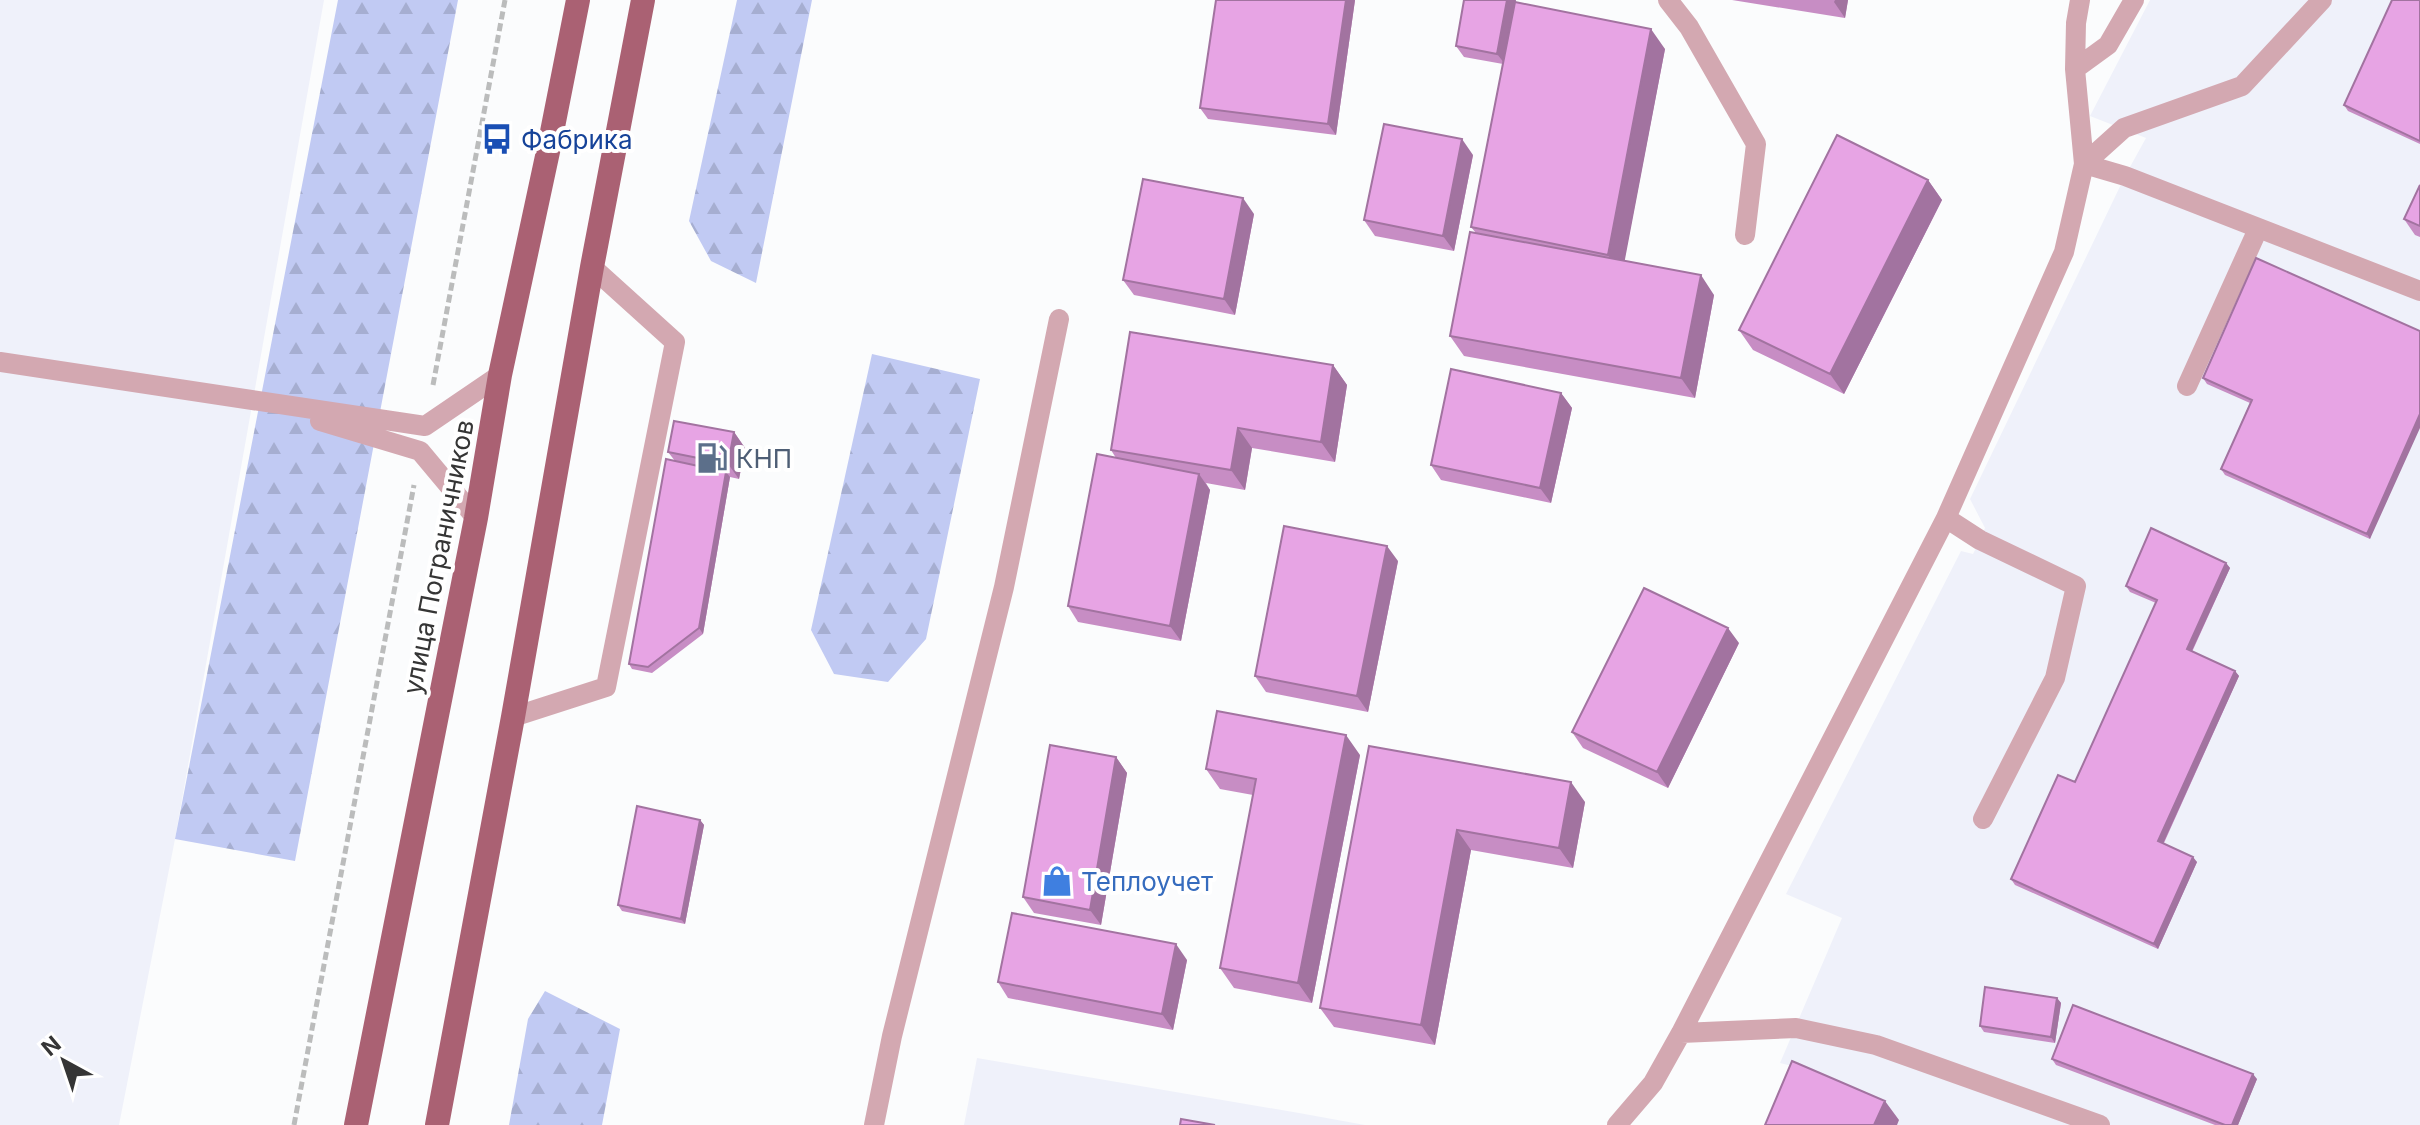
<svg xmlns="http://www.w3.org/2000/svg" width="2420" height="1125" viewBox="0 0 2420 1125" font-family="Inter,sans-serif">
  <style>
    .built { fill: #eff1fa }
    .forest { fill: url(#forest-firs) }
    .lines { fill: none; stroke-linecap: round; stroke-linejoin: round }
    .path { stroke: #bbbcbc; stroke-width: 5; stroke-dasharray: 8 4; stroke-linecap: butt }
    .lane { stroke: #d3a8b1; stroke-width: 20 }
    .primary { stroke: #aa6173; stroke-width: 24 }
    .wall { fill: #c78dc4 }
    .shaded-wall { fill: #a273a0 }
    .building { fill: #e7a4e4; stroke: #a273a0; stroke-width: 2 }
    .labels { text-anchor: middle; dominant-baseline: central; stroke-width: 8; stroke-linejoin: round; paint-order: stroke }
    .transit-label { font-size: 26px; fill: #164399; stroke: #fff; text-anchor: start }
    .service-label { font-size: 26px; fill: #4e5e75; stroke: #fff; text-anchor: start }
    .street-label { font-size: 26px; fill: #353535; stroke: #fff }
    .shop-label { font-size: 26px; fill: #366cbe; stroke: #fff; text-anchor: start }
  </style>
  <defs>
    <pattern id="forest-firs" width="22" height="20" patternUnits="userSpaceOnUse" patternTransform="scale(2)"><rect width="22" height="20" fill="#c1caf3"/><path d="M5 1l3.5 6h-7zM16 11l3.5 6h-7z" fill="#a6aed1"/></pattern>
  </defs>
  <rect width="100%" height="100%" fill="#fbfcfd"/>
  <!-- built -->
  <path class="built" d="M0,0H324L175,839L119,1125H0Z
    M2150,0H2420V1125H1768L1792,1066L1780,1063L1842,918L1786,894L1961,551L1973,554L1980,540L1985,528L1970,499L2125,176L2146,138L2090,116Z
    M977,1058L1299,1113L1365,1125H964Z"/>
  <!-- forest -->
  <path class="forest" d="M338,0H458L295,861L175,839Z
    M737,0H812L756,283L711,261L689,221Z
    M872,354L980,379L926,639L888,682L834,674L811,630Z
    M545,991L620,1029L602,1125H509L528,1019Z"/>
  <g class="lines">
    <!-- path -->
    <path class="path" d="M433,385L505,0
      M294,1125L414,485"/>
    <!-- lane -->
    <path class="lane" d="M1668,0L1689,27L1756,144L1745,235
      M2075,69L2076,23L2080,0
      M2084,164L2125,176L2420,291
      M2084,164L2124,128L2242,86L2322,0
      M0,362L425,426L500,375
      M2187,386L2258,229
      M320,421L420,451L476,518
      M1946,518L1980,540L2076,586L2055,678L1983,819
      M513,717L606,687L675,342L592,267
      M1681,1033L1796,1028L1876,1045L2100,1125
      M874,1125L892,1036L1004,587L1059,319
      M1617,1125L1653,1083L1681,1033L1946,518L2064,252L2084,164L2075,69L2108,45L2134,0"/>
    <!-- primary -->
    <path class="primary" d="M356,1125L476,518L500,375L549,147L578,0
      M437,1125L513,717L592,267L643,0"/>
  </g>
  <!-- wall -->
  <path class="wall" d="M1355,0L1336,135L1208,119L1200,108Z
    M1732,0H1848L1845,18Z
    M2420,0V144L2348,111L2344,105Z
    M1516,2L1665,49L1624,261L1714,295L1695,398L1464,356L1450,336L1476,233L1471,227L1503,64L1464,57L1456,46Z
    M1473,155L1454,251L1375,236L1364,220Z
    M1928,180L1942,200L1844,394L1753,350L1739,330Z
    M2420,185V237L2415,235L2404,219Z
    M1254,214L1235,315L1134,295L1123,280Z
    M2420,331L2370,539L2225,475L2221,469L2250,403L2207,384L2203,378Z
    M1333,365L1347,385L1335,462L1252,448L1245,490L1206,483L1210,490L1181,641L1078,622L1068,606L1116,458L1111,450Z
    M1561,393L1572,408L1551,503L1441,480L1431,465Z
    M734,432L745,448L739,479L730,477L703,634L652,673L632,669L629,664L675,461L668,452Z
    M1398,561L1368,712L1266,692L1255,676Z
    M2226,563L2230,568L2192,652L2235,671L2239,676L2164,843L2197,862L2158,949L2015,885L2011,879L2075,782L2156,603L2130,592L2126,586Z
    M1739,643L1668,788L1583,748L1572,732Z
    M1369,746L1585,802L1573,868L1471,850L1435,1045L1334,1027L1320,1008Z
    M1360,755L1312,1003L1234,988L1220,968L1253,795L1220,789L1206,769Z
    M1116,757L1127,773L1101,925L1034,913L1023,897Z
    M700,820L704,825L685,924L622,911L618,905Z
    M1187,960L1173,1030L1008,998L998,982Z
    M2057,998L2061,1003L2055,1043L1984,1032L1980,1026Z
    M2052,1059L2257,1079L2238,1125H2215L2056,1065Z"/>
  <!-- shaded-wall -->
  <path class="shaded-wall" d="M1346,0H1355L1336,135L1328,124Z
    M1507,0H1516L1505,64L1497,54Z
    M1835,0H1848L1845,18L1834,2Z
    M1651,29L1665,49L1622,275L1608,255Z
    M1462,139L1473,155L1454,251L1443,236Z
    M1928,180L1942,200L1844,394L1830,374Z
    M1243,198L1254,214L1235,315L1224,299Z
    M1701,275L1714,295L1695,398L1681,378Z
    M1333,365L1347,385L1335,462L1321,442Z
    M1561,393L1572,408L1551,503L1540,488Z
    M2420,414V428L2370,539L2367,534Z
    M1238,428L1252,448L1245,490L1231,470Z
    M734,432L745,448L739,479L728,464Z
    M726,472L730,477L703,634L699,628Z
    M1199,474L1210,490L1181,641L1170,626Z
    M1387,546L1398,561L1368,712L1357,696Z
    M2226,563L2230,568L2190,655L2187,649Z
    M1728,628L1739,643L1668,788L1657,772Z
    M2235,671L2239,676L2162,846L2158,841Z
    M1346,735L1360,755L1312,1003L1298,983Z
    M1116,757L1127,773L1101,925L1090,910Z
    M1571,782L1585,802L1573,868L1559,848Z
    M700,820L704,825L685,924L681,919Z
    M1457,830L1471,850L1435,1045L1421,1025Z
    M2193,857L2197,862L2158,949L2154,944Z
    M1176,944L1187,960L1173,1030L1162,1014Z
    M2057,998L2061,1003L2055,1043L2051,1037Z
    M2253,1074L2257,1079L2238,1125H2232Z
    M1885,1101L1899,1120L1897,1125H1874Z"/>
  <!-- building -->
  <path class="building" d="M1216,0H1346L1328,124L1200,108Z
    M1464,0H1507L1497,54L1456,46Z
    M2392,0H2420V141L2344,105Z
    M1515,2L1651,29L1608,255L1471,227Z
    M1384,124L1462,139L1443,236L1364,220Z
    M1837,135L1928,180L1830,374L1739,330Z
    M1143,179L1243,198L1224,299L1123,280Z
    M2420,185V226L2404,219Z
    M1470,232L1701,275L1681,378L1450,336Z
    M2256,258L2420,331V414L2367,534L2221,469L2252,400L2203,378Z
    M1130,332L1333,365L1321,442L1238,428L1231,470L1111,450Z
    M1451,369L1561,393L1540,488L1431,465Z
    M674,421L734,432L728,464L668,452Z
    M1097,454L1199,474L1170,626L1068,606Z
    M666,459L726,472L699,628L648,667L629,664Z
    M1284,526L1387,546L1357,696L1255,676Z
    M2151,528L2226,563L2187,649L2235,671L2158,841L2193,857L2154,944L2011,879L2058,775L2075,782L2157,600L2126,586Z
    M1644,588L1728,628L1657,772L1572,732Z
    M1217,711L1346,735L1298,983L1220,968L1256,779L1206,769Z
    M1050,745L1116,757L1090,910L1023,897Z
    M1369,746L1571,782L1559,848L1457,830L1421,1025L1320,1008Z
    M637,806L700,820L681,919L618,905Z
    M1012,913L1176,944L1162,1014L998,982Z
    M1985,987L2057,998L2051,1037L1980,1026Z
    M2073,1005L2253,1074L2232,1125H2225L2052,1059Z
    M1792,1061L1885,1101L1874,1125H1765Z
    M1181,1119L1215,1125H1180Z"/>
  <!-- icons -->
  <defs>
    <symbol id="bus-bare" viewBox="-9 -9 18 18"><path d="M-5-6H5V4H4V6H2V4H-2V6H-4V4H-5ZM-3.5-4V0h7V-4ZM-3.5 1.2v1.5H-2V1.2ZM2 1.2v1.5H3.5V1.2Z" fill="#1a4fb4" stroke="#fff" stroke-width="2.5" paint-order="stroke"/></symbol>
    <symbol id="fuel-bare" viewBox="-9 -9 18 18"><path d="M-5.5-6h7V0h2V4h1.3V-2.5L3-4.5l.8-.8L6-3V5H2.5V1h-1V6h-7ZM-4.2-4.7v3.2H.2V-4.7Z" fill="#5c6f8a" stroke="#fff" stroke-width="2.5" paint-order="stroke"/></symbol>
    <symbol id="shop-bare" viewBox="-9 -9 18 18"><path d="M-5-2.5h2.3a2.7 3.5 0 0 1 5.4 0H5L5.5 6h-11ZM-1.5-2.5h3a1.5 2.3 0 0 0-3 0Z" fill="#3f7fe0" stroke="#fff" stroke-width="2.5" paint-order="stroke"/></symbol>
  </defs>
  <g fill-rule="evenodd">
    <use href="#bus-bare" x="475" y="117" width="44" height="44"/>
    <use href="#fuel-bare" x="690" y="436" width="44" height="44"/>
    <use href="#shop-bare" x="1035" y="859" width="44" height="44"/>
  </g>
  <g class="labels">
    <!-- transit labels -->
    <g class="transit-label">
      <text x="521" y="139">Фабрика</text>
    </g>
    <!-- service labels -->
    <g class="service-label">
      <text x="736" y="458">КНП</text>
    </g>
    <!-- street labels -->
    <g class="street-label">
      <text transform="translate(438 557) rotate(-79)">улица Пограничников</text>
    </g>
    <!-- shop labels -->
    <g class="shop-label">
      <text x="1081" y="881">Теплоучет</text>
    </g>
  </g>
  <!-- north arrow -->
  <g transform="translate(64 1061) rotate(320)" stroke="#ffffff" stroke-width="6" paint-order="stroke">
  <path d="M0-6L14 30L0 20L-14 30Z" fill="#353535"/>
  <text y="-12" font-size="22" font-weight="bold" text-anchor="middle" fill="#353535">N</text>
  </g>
</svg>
